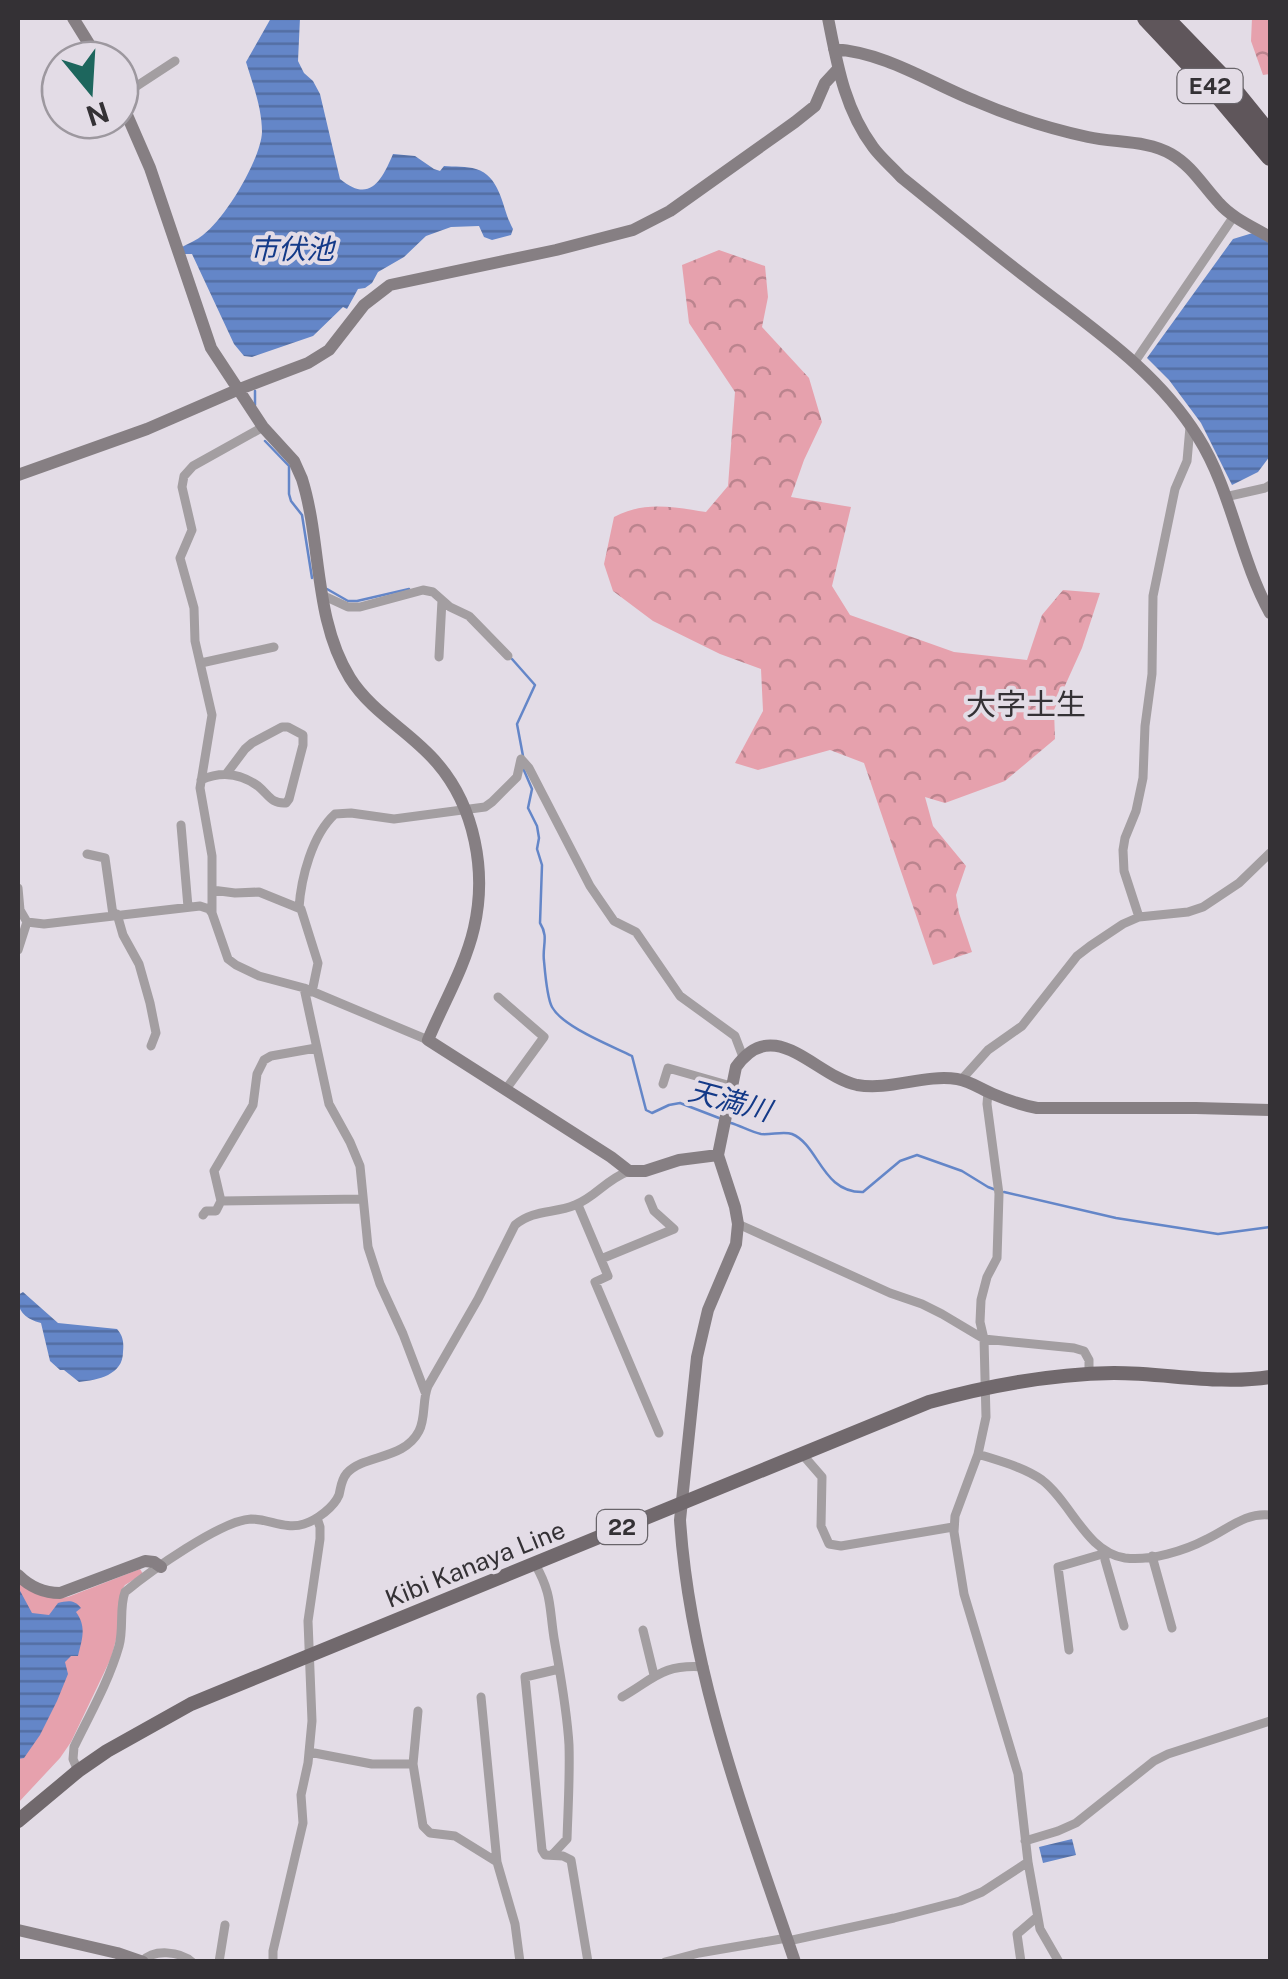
<svg xmlns="http://www.w3.org/2000/svg" width="1288" height="1979" viewBox="0 0 1288 1979" font-family="'Public Sans','Noto Sans JP',sans-serif">
  <style>
    .green { fill: #e6a1ad }
    .forest { fill: url(#forest-crowns) }
    .water { fill: url(#water-rules) }
    .lines { fill: none; stroke-linecap: round; stroke-linejoin: round }
    .stream { stroke: #6486c8; stroke-width: 2.5 }
    .street { stroke: #a39ea1; stroke-width: 9 }
    .secondary { stroke: #867f83; stroke-width: 12 }
    .primary { stroke: #71696d; stroke-width: 14 }
    .highway { stroke: #5f565b; stroke-width: 18 }
    .labels { text-anchor: middle; dominant-baseline: central; stroke-width: 8; stroke-linejoin: round; paint-order: stroke }
    .shield { fill: #e3dce6; stroke: #68646a; stroke-width: 2.5 }
    .shield-label { font-size: 22px; font-weight: bold; fill: #343135 }
    .street-label { font-size: 25px; fill: #343135; stroke: #e3dce6 }
    .water-label { font-size: 28px; font-style: italic; fill: #143a88; stroke: #e3dce6 }
    .quarter-label { font-size: 30px; fill: #343135; stroke: #e3dce6 }
  </style>
  <defs>
    <pattern id="forest-crowns" width="20" height="18" patternUnits="userSpaceOnUse" patternTransform="scale(2.5)"><rect width="20" height="18" fill="#e6a1ad"/><path d="M2 6a3 3 0 1 1 6 0M12 15a3 3 0 1 1 6 0" fill="none" stroke="#bb848e"/></pattern>
    <pattern id="water-rules" width="6" height="5" patternUnits="userSpaceOnUse" patternTransform="scale(2.5)"><rect width="6" height="5" fill="#6486c8"/><path d="M0 2.5h6" fill="none" stroke="#536ea3"/></pattern>
  </defs>
  <rect width="100%" height="100%" fill="#e3dce6"/>
  <!-- green -->
  <path class="green" d="M140,1569L143,1574L125,1585L121,1591L117,1636L111,1658L71,1742L60,1758L18,1803V1581C33,1595 47,1600 68,1597Z"/>
  <!-- forest -->
  <path class="forest" d="M1252,18H1270V74L1263,75L1251,41Z
    M719,250L765,266L768,297L762,327L809,378L822,422L804,460L791,497L851,507L832,586L850,615L954,652L1027,660L1042,615L1063,590L1100,593L1082,648L1054,710L1055,739L1005,781L945,803L925,797L933,826L966,866L956,895L959,913L972,952L933,965L864,763L830,750L758,770L735,763L763,711L761,669L720,654L653,621L613,591L604,564L614,517C645,501 672,507 706,512L728,486L735,392L689,323L682,265Z"/>
  <!-- water -->
  <path class="water" d="M271,18H300L298,61L304,73L313,81L320,94L340,179C370,204 382,180 393,154L415,156L434,169L440,171L444,166C454,167 467,166 476,169C502,177 502,210 513,229L511,235L492,240L484,237L479,226L451,227L426,236L404,257L378,272L372,283L365,288L358,289L347,309L343,307L313,336L252,357L244,356L234,344L192,254H185L182,247C189,243 197,240 203,235C225,219 261,159 262,132C262,108 253,85 246,62Z
    M1256,232L1270,240V456L1258,472L1232,485L1201,423L1169,380L1147,358L1233,239Z
    M23,1292L58,1323L117,1329C123,1336 124,1342 123,1352C123,1375 98,1380 79,1382L64,1370H60L50,1361L41,1323C26,1319 17,1312 18,1295Z
    M18,1587L32,1613L49,1615L58,1603C67,1601 74,1599 81,1608L76,1612C87,1627 82,1639 78,1656H71L65,1662L68,1674L57,1701L40,1735L24,1758L18,1759Z
    M1072,1839L1076,1855L1043,1863L1039,1847Z"/>
  <g class="lines">
    <!-- stream -->
    <path class="stream" d="M255,391V405
      M265,441L289,466V494L291,501L302,515L312,578
      M327,589L348,601H357L409,589
      M512,659L535,685L517,724L523,756
      M523,768L532,789L528,808L537,826L539,838L537,849L542,865L540,923C549,937 542,946 544,961C545,972 547,998 552,1007C563,1027 610,1045 632,1056L646,1110L652,1113L669,1105L680,1103L719,1118
      M731,1123C741,1126 751,1132 761,1134C771,1135 784,1131 792,1134C819,1145 822,1193 863,1192L900,1161L917,1155L962,1171L988,1187L996,1190
      M1004,1192L1116,1218L1218,1234L1270,1227"/>
    <!-- street -->
    <path class="street" d="M120,97L175,61
      M1134,363L1234,216
      M263,427L193,466L184,476L182,487L192,530L180,558L194,608L195,641L212,715L200,788L212,856V913L228,959L236,965L259,976L304,988L428,1040
      M1225,497L1265,488L1270,485
      M322,595L348,607H360L423,590L433,592L450,607L469,616L508,656
      M439,657L442,600
      M201,663L274,647
      M521,759L529,768L590,886L614,921L636,932L680,996L735,1036L743,1057
      M201,780C221,771 240,773 258,786C269,795 271,804 286,803L289,799L303,745V735L288,727H282L252,743L245,749L227,773
      M181,825L188,907
      M87,854L105,858L113,915
      M18,888L20,910L27,922L18,950
      M212,890L235,893L259,892L301,909L318,963L312,992
      M299,908C301,878 312,835 335,814L351,813L394,819L485,807L492,802L517,777L521,759
      M117,914L123,935L139,964L150,1003L156,1033L151,1046
      M1139,917L1124,871L1123,850L1125,838L1136,811L1143,778L1145,726L1152,674L1153,596L1175,489L1187,461L1190,427
      M27,922L44,924L200,906L209,909L212,913
      M304,988L329,1104L350,1142L360,1166L368,1247L380,1284L403,1334L425,1392
      M498,997L544,1037L506,1089
      M962,1079L988,1050L1022,1026L1077,956L1090,946L1123,924L1139,917L1188,912L1203,907L1239,883L1270,853
      M663,1084L668,1068L731,1086
      M988,1092L987,1104L999,1194L997,1258L987,1277L981,1300L980,1322L984,1339L986,1417L978,1454L955,1516L954,1532L964,1594L1018,1774L1028,1862L1040,1929L1059,1962
      M221,1201L214,1171L253,1105L257,1074L264,1060L271,1056L316,1048
      M578,1205L608,1276L595,1282L659,1433
      M203,1215L206,1211H216L221,1201L363,1199
      M738,1224L890,1293L922,1304L942,1314L984,1339L1074,1348L1084,1351L1089,1360V1374
      M601,1259L674,1229L654,1211L649,1199
      M802,1454L822,1477L821,1526L829,1544L841,1546L953,1527
      M978,1454C999,1461 1024,1467 1042,1480C1071,1502 1086,1552 1125,1558C1151,1561 1184,1551 1207,1539C1228,1529 1246,1512 1270,1515
      M1152,1556L1172,1628
      M535,1564C552,1594 549,1605 554,1638C560,1673 567,1709 569,1745C570,1776 568,1808 567,1839L552,1855
      M643,1630L654,1675
      M1069,1650L1058,1567L1099,1555L1105,1551V1560L1124,1626
      M559,1669L525,1677L542,1850L545,1855L563,1856L571,1860L588,1962
      M481,1697L497,1862L515,1924L520,1962
      M622,1697C655,1678 662,1664 704,1667
      M418,1711L413,1764L423,1826L430,1833L455,1836L497,1862
      M309,1752L372,1764H413
      M78,1771L73,1759L74,1747C90,1714 109,1681 119,1646C124,1628 119,1608 125,1592C149,1572 222,1520 251,1519C269,1519 286,1530 304,1524C317,1520 334,1507 339,1495C341,1487 341,1480 347,1473C365,1454 404,1460 419,1431C426,1418 422,1400 428,1386L478,1299L515,1225C534,1209 554,1214 575,1205C596,1197 605,1180 629,1171
      M1025,1841L1058,1831L1076,1823L1154,1761L1168,1754L1270,1721
      M788,1941L894,1918L960,1901L982,1892L1028,1862
      M143,1961C153,1949 180,1951 192,1962
      M219,1962L225,1925
      M273,1962V1951L303,1823L301,1795L308,1763L312,1721L308,1621L320,1539V1527L317,1518
      M665,1962L699,1953L787,1938
      M1021,1962L1017,1934L1037,1917"/>
    <!-- secondary -->
    <path class="secondary" d="M73,18L99,60
      M828,18C837,63 844,108 873,147C881,158 892,167 901,177C942,210 984,245 1026,277C1087,325 1156,369 1198,437C1232,491 1239,557 1270,613
      M834,49C887,53 930,83 978,102C1013,117 1051,129 1088,137C1115,143 1147,140 1171,154C1192,166 1203,186 1219,203C1232,218 1253,227 1270,237
      M120,99L150,168L211,348L263,427L294,461L302,479C322,543 313,618 350,678C372,713 411,732 437,763C475,807 487,872 474,928C465,967 443,1004 428,1040L611,1157L629,1171H645L679,1160L718,1155
      M18,475L147,429L237,390L308,363L329,350L364,305L390,285L556,250L633,230L670,211L795,122L815,106L825,83L837,70
      M18,1575C30,1587 43,1593 60,1593L145,1561L154,1562L161,1567
      M18,1930L117,1953L143,1962
      M795,1962C746,1818 690,1673 680,1520L697,1357L708,1310L736,1244L738,1224L735,1207L718,1155L736,1067C774,1013 815,1076 857,1085C890,1091 924,1074 957,1079C970,1081 981,1089 993,1094C1007,1100 1021,1105 1037,1108H1196L1270,1110"/>
    <!-- primary -->
    <path class="primary" d="M18,1821L78,1771L107,1751L191,1704L929,1402C990,1385 1050,1374 1114,1373C1167,1373 1218,1385 1270,1377"/>
    <!-- highway -->
    <path class="highway" d="M1146,18L1211,87L1270,157
      M1165,18L1227,82L1270,135"/>
  </g>
  <g class="labels">
    <!-- shield labels -->
    <g class="shield">
      <rect x="1177.5" y="69" width="65" height="34" rx="8"/>
      <rect x="597" y="1510" width="50" height="34" rx="8"/>
    </g>
    <g class="shield-label">
      <text x="1210" y="86">E42</text>
      <text x="622" y="1527">22</text>
    </g>
    <!-- street labels -->
    <g class="street-label">
      <text transform="translate(475 1564) rotate(-22)">Kibi Kanaya Line</text>
    </g>
    <!-- water labels -->
    <g class="water-label">
      <text x="292" y="248">市伏池</text>
      <text transform="translate(730 1100) rotate(15)">天満川</text>
    </g>
    <!-- quarter labels -->
    <g class="quarter-label">
      <text x="1026" y="704">大字土生</text>
    </g>
  </g>
  <!-- border -->
  <rect width="1288" height="1979" fill="none" stroke="#343135" stroke-width="40"/>
  <!-- north arrow -->
  <g transform="translate(90 90) rotate(162)"><circle r="48" fill="#e3dce6" stroke="#9d989f" stroke-width="2.5"/>
  <path d="M0-8L18 38L0 25L-18 38Z" fill="#1d665d"/>
  <text y="-15" font-size="28" font-weight="bold" text-anchor="middle" fill="#343135">N</text>
  </g>
</svg>
